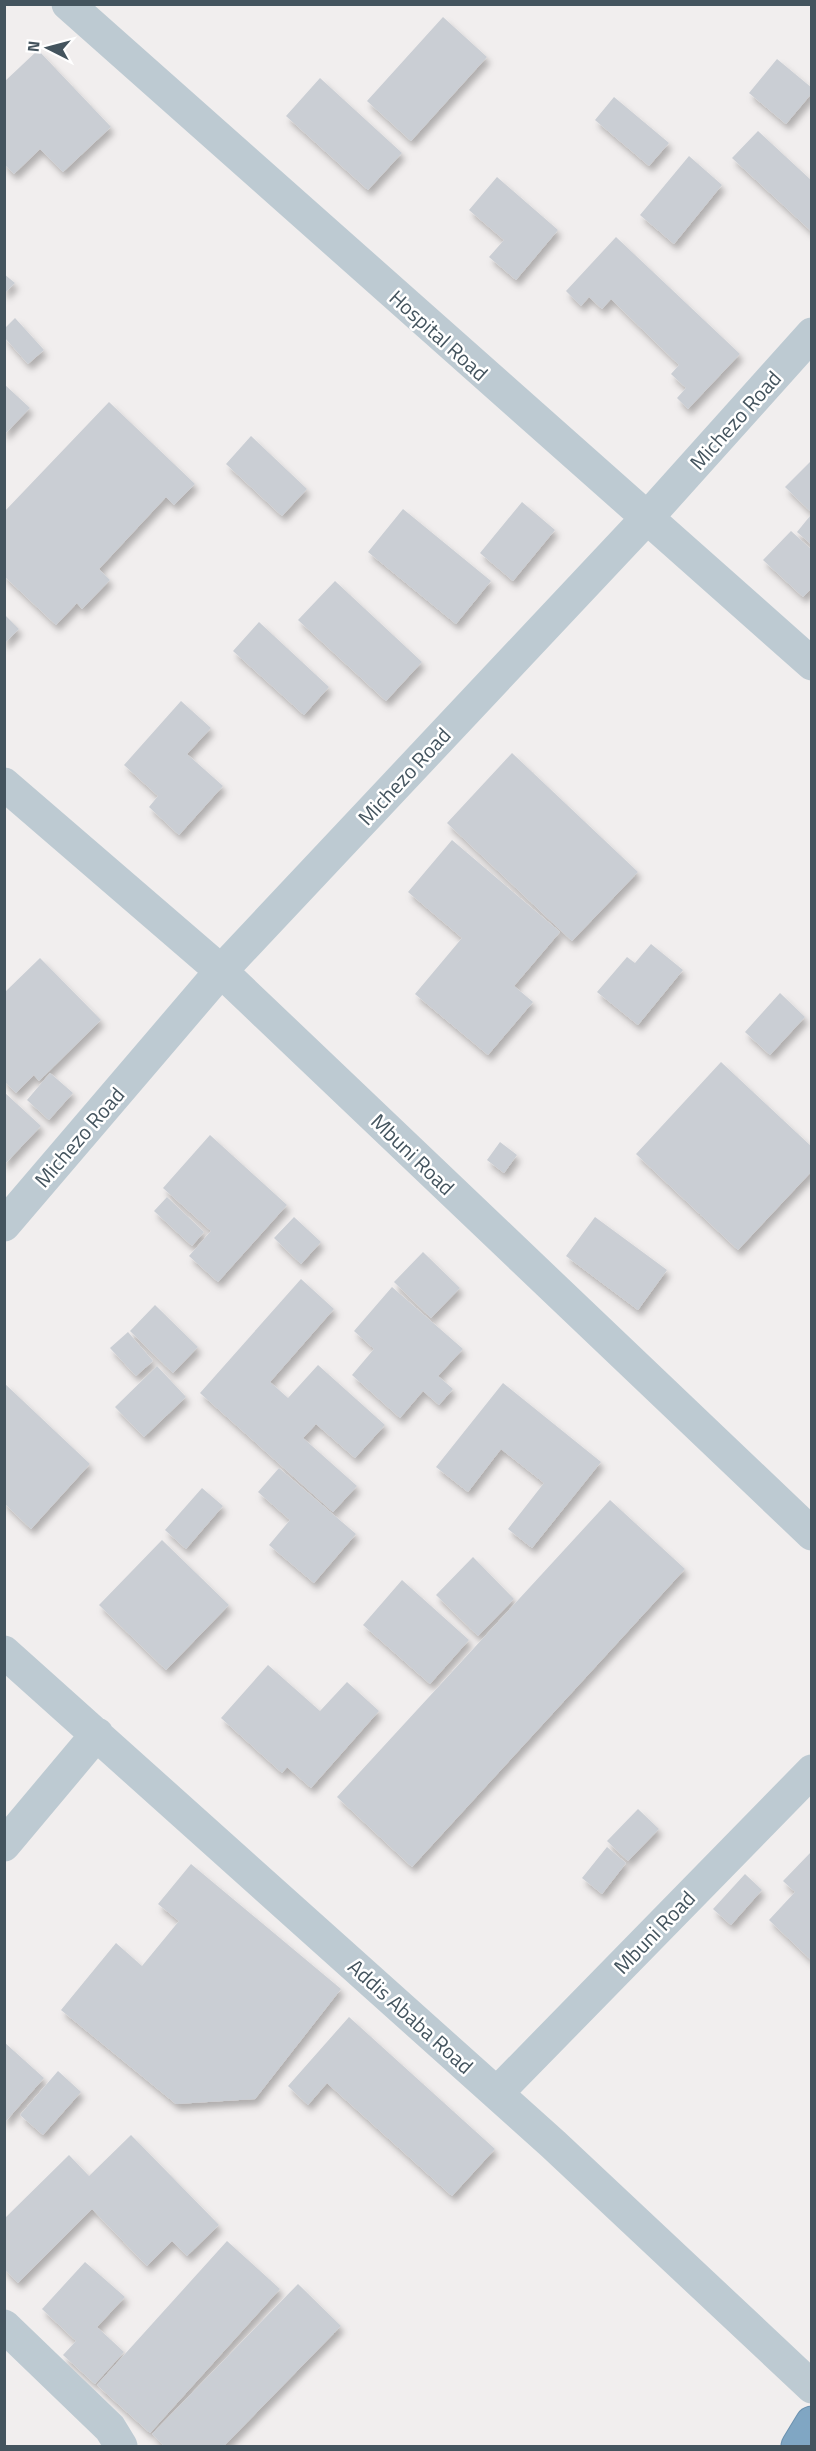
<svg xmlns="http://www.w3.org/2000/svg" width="816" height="2451" viewBox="0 0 816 2451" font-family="'Titillium Web',sans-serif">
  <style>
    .building { fill: #caced4; filter: url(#shadow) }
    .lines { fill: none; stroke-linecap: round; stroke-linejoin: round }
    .highway-casing { stroke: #6b91af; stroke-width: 35 }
    .minor { stroke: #bdcad2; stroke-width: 33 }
    .highway { stroke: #80a6c3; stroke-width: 33 }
    .labels { text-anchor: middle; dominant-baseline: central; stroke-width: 5; stroke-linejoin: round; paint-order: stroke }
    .street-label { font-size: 21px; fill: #44545e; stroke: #fff }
  </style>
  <defs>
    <filter id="shadow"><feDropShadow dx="3.5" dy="6" stdDeviation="3" flood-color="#0004"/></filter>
  </defs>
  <rect width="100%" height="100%" fill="#f1eeee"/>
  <!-- building -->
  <path class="building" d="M443,17L487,57L411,141L367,101Z
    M38,50L111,127L63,172L40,149L14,174L4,164V82Z
    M777,59L812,88V93L786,124L749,93Z
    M320,78L402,153L368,190L286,116Z
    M614,97L669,143L649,166L595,120Z
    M758,131L812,181V232L732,158Z
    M689,156L722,185L674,244L640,215Z
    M497,177L558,230L516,280L489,257L504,240L469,210Z
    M616,237L740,354L688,409L677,398L686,388L671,374L679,365L611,299L602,309L589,297L581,306L566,291Z
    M4,274L15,283L4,294Z
    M15,318L44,350L28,364L5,338V328Z
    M4,384L30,408L4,435Z
    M109,402L195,484L174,505L166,497L99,569L110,580L82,609L77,603L56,625L4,576V512Z
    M251,436L307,489L282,516L226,464Z
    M812,460V513L785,487Z
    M522,502L555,530L513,581L480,553Z
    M403,509L491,581L456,624L368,552Z
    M810,516L812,518V545L797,532Z
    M791,531L812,550V588L803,597L763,560Z
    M335,581L422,662L386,701L298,620Z
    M4,614L19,629L4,644Z
    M259,622L329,687L304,715L233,651Z
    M181,701L211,728L187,754L223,786L179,835L149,807L158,796L124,765Z
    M512,753L638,872L572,941L447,823Z
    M452,840L560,932L514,986L533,1002L488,1055L415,994L462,938L408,892Z
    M651,944L683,970L638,1025L597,992L627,957L635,963Z
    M40,958L101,1020L39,1081L34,1075L16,1093L4,1081V993Z
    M780,993L805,1017L770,1055L745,1032Z
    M721,1062L812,1147V1171L738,1250L636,1154Z
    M50,1073L73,1093L49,1120L27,1100Z
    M4,1092L41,1126L4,1165Z
    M210,1135L287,1205L218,1282L189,1256L211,1231L163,1188Z
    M500,1142L517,1155L504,1173L487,1160Z
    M167,1197L204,1232L192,1246L154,1211Z
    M294,1217L321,1242L301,1264L274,1238Z
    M595,1217L667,1270L638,1310L566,1256Z
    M423,1252L460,1288L431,1318L394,1282Z
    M301,1279L334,1309L270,1382L288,1398L318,1365L385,1425L355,1458L316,1424L303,1438L357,1486L333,1512L200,1393Z
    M392,1287L463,1349L438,1376L453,1389L439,1405L423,1391L400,1418L352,1375L374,1349L354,1331Z
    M155,1305L198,1347L173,1373L130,1331Z
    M128,1332L153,1361L136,1376L110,1348Z
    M157,1366L186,1397L144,1437L115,1407Z
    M4,1383L90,1464L31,1529L4,1503Z
    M503,1383L601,1462L532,1548L508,1529L544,1483L501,1449L468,1492L436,1467Z
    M279,1468L356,1534L314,1583L269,1545L290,1520L258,1492Z
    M202,1488L223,1506L186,1549L165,1530Z
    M610,1500L685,1569L412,1867L337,1797Z
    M162,1540L229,1605L166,1670L99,1605Z
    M473,1557L514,1599L478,1636L436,1595Z
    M402,1580L469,1640L430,1684L363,1625Z
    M268,1665L320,1711L347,1682L379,1711L311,1788L287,1767L282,1773L221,1718Z
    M638,1809L659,1829L628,1861L607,1841Z
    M607,1847L626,1863L602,1894L582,1878Z
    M812,1851V1961L769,1920L795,1892L783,1881Z
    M191,1864L341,1989L255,2099L176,2104L61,2010L116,1943L142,1966L179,1921L158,1904Z
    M745,1874L762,1890L731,1925L713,1909Z
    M349,2017L495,2149L452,2196L327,2083L308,2105L288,2086Z
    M4,2042L44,2078L6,2121L4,2120Z
    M58,2071L81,2092L43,2135L20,2115Z
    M131,2135L219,2225L187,2256L172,2241L147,2266L92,2209L18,2283L4,2269V2219L69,2155L89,2176Z
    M227,2241L280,2289L150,2433L97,2385Z
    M85,2262L125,2297L97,2327L124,2352L95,2384L63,2355L76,2341L42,2309Z
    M298,2284L341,2326L224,2446H164L152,2434Z"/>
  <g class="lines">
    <defs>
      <path id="highway" d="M798,2446L812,2423"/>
    </defs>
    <!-- highway casing -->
    <use href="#highway" class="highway-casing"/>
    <!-- minor -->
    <path class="minor" d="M68,4L812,664
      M4,784L221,971L812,1534
      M4,1225L221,971L646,519L812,334
      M4,1652L553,2144L812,2387
      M4,1845L97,1734
      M497,2093L812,1771
      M4,2326L110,2428L121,2446"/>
    <!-- highway -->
    <use href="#highway" class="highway"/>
  </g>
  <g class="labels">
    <!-- street labels -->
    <g class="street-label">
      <text transform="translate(439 335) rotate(42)">Hospital Road</text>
      <text transform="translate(735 420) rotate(-48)">Michezo Road</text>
      <text transform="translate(404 776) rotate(-47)">Michezo Road</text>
      <text transform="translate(79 1137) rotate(-49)">Michezo Road</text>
      <text transform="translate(413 1154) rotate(44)">Mbuni Road</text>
      <text transform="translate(654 1932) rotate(-46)">Mbuni Road</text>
      <text transform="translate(411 2016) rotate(42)">Addis Ababa Road</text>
    </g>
  </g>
  <!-- border -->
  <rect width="816" height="2451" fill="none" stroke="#44545e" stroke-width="12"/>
  <!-- north arrow -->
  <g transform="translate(48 48) rotate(276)" stroke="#ffffff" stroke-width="4.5" paint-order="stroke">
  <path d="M0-4.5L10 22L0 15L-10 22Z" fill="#44545e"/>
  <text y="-9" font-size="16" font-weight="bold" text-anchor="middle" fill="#44545e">N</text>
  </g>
</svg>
